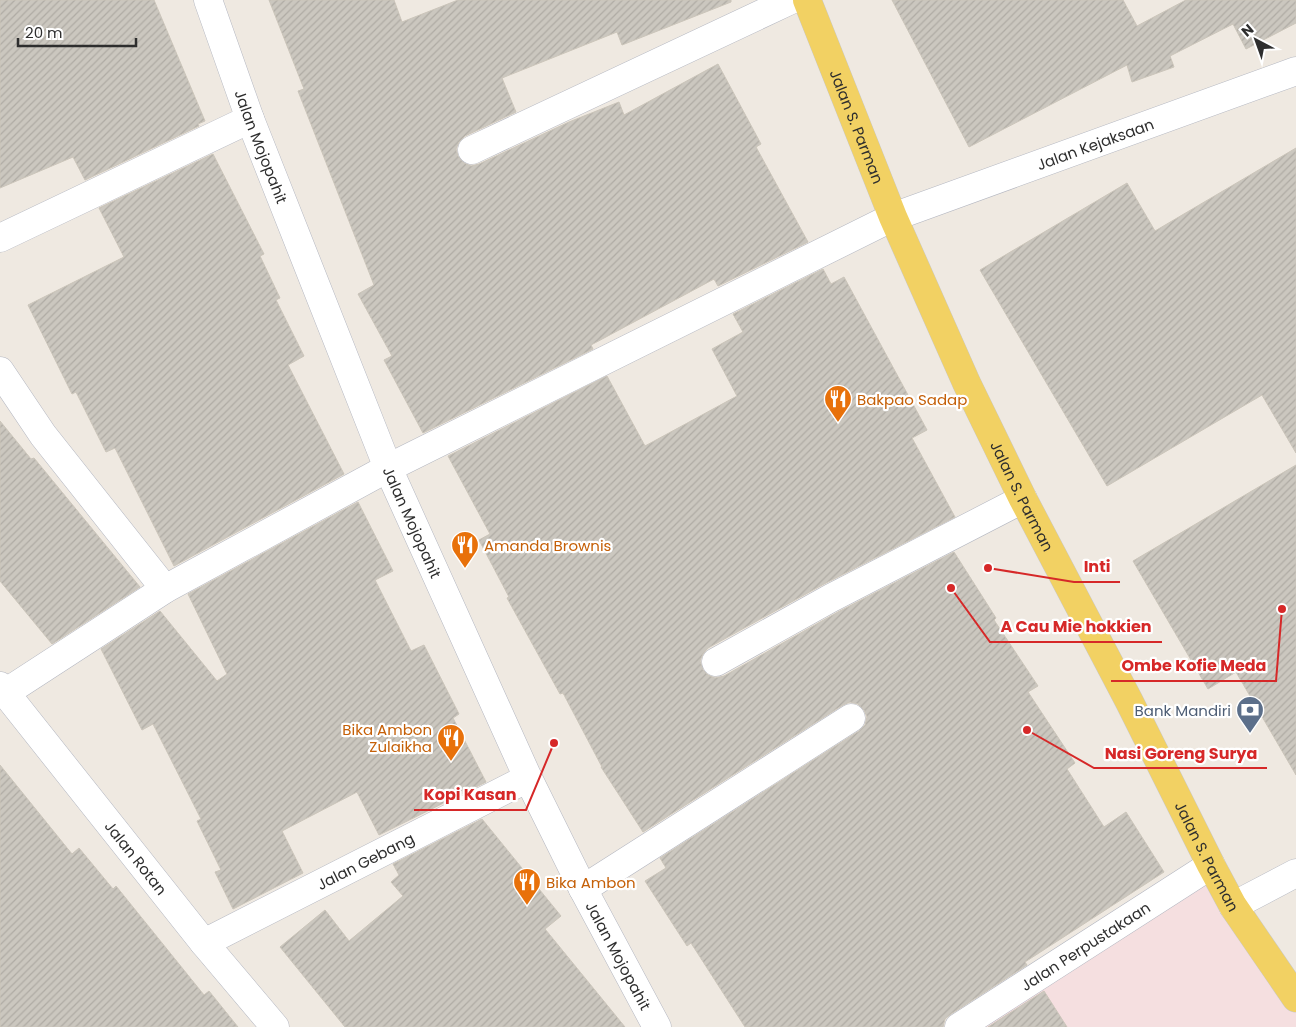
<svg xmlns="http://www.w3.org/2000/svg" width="1296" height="1027" viewBox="0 0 1296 1027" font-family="Poppins,sans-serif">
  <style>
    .medical { fill: #f5dfe0 }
    .building { fill: url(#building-hatch); stroke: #cbc5ba }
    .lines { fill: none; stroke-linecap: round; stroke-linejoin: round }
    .street-casing { stroke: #b4b7c1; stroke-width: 29 }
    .secondary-casing { stroke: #b4b7c1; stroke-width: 29 }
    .primary-casing { stroke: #c9c9c9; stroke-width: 29 }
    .street { stroke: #fff; stroke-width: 28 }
    .secondary { stroke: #fff; stroke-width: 28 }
    .primary { stroke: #f2d163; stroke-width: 28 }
    .labels { text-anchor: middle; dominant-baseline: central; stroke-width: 4.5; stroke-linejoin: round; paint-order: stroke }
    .street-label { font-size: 15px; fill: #2e2e2e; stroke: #fff }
    .food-label { font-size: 15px; fill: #c56008; stroke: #fff; text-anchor: start }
    .service-label { font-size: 15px; fill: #4e5e75; stroke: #fff; text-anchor: end }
    .leader { fill: none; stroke: #d62828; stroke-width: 2 }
    .callout-dot { fill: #d62828; stroke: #fff; stroke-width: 2 }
    .callout-label { font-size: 16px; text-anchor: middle; font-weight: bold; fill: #d62828; stroke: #fff; stroke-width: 4.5; stroke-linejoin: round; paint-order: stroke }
  </style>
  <defs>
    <pattern id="building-hatch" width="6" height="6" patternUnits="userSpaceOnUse" patternTransform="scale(1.25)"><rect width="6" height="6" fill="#cbc7bf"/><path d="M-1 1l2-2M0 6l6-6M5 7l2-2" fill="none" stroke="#afaba4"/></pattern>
  </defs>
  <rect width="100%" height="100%" fill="#efe9e1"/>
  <!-- medical -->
  <path class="medical" d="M1211,865L1296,992V1027H959Z"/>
  <!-- building -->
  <path class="building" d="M0,0H154L205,121L198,124L199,126L85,180L73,157L0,188Z
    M269,0H394L402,22L458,0H731V2L622,45L617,32L502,78L516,112L465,136L459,142L456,149L458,156L464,163L471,166L479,164L569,122L619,102L624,115L718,64L761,144L756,147L808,242L718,286L714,279L591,345L593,349L423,433L384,360L392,356L358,294L374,285L298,91L304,89Z
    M892,0H1123L1137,26L1186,0H1296V23L1246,49L1233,24L1170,56L1174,67L1132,82L1127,65L969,147Z
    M1296,148V453L1262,395L1107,486L980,270L1127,183L1155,231Z
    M213,154L264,254L260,256L280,298L276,300L304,356L288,365L344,474L174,566L115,448L106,452L76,392L72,394L28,305L124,257L99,208Z
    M823,269L831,284L844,277L927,430L912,438L955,517L824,584L708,648L703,654L700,661L703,670L708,675L715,678L724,676L838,612L954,552L996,618L994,620L1038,686L1028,692L1075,763L1067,769L1104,827L1126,812L1164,872L1025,962L1027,965L951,1014L945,1019L943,1027H745L691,943L687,946L645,881L666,868L660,858L859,731L865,725L867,717L864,710L858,704L850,702L843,705L643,832L601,767H602L563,693L560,694L507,598L509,597L479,540L490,534L448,456L607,376L645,446L737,396L712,349L743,332L733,314Z
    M0,421L31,459L34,458L140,587L52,644L0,581Z
    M1296,465V775L1236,672L1208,689L1133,561Z
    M358,502L393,571L375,580L411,651L424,645L459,714L453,718L486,782L379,835L357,792L282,831L303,873L233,909L215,872L221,870L197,821L201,819L153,724L142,730L101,649L160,611L217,681L227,674L188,594Z
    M0,765L72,854L79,848L113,889L116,886L204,995L209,991L238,1027H0Z
    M482,819L561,916L545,929L625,1027H345L280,947L325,910L349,941L403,896L391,882L399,875L393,864Z
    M1044,991L1067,1027H988Z"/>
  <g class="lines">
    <defs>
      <g id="street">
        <path id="s1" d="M208,0L250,119L388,468L528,778L583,889L657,1027"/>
        <path d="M472,150L791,0"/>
        <path d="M0,238L250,119"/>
        <path d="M0,371L43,435L165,589"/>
        <path d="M716,662L831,598L1023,499"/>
        <path id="s2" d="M0,686L204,943L275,1027"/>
        <path d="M5,693L165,589L388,468L893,217"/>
        <path d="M583,889L851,718"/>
        <path d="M1233,906L1296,873"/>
        <path id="s3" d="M204,943L528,778"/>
        <path id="s4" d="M959,1027L1211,865"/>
      </g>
      <g id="secondary">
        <path id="s5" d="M893,217L1296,71"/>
      </g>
      <g id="primary">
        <path id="s6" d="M807,0L893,217L967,384L1023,499L1129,701L1211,865L1233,906L1296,998"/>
      </g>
    </defs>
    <!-- street casing -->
    <use href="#street" class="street-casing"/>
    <!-- secondary casing -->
    <use href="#secondary" class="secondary-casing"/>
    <!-- primary casing -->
    <use href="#primary" class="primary-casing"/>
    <!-- street -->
    <use href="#street" class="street"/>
    <!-- secondary -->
    <use href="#secondary" class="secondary"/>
    <!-- primary -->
    <use href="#primary" class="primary"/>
  </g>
  <!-- icons -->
  <defs>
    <symbol id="restaurant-pin" viewBox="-11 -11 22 30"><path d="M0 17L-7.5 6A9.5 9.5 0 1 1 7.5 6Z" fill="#e8710a" stroke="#fff"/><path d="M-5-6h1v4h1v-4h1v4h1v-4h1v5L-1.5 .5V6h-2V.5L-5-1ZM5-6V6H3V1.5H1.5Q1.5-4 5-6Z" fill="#fff"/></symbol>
    <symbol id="bank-pin" viewBox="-11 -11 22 30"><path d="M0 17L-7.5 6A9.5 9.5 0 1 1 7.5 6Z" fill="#5c6f8a" stroke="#fff"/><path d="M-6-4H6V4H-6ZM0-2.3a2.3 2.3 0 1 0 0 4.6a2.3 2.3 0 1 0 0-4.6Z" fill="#fff"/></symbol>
  </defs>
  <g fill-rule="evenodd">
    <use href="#restaurant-pin" x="822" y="383" width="32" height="43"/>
    <use href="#restaurant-pin" x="449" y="529" width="32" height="43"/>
    <use href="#bank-pin" x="1234" y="694" width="32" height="43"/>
    <use href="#restaurant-pin" x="435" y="722" width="32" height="43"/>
    <use href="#restaurant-pin" x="511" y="866" width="32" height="43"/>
  </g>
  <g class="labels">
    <!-- street labels -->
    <g class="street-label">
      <text stroke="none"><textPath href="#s6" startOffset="136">Jalan S. Parman</textPath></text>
      <text stroke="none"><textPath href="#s5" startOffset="215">Jalan Kejaksaan</textPath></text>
      <text stroke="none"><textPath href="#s1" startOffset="156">Jalan Mojopahit</textPath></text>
      <text stroke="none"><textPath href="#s6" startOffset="541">Jalan S. Parman</textPath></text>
      <text stroke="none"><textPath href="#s1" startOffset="561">Jalan Mojopahit</textPath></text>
      <text stroke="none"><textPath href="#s6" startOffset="946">Jalan S. Parman</textPath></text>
      <text stroke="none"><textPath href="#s2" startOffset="219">Jalan Rotan</textPath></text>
      <text stroke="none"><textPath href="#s3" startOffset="181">Jalan Gebang</textPath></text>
      <text stroke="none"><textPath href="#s4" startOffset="150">Jalan Perpustakaan</textPath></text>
      <text stroke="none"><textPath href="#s1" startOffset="1041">Jalan Mojopahit</textPath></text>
    </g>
    <!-- food labels -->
    <g class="food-label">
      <text x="857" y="399">Bakpao Sadap</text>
      <text x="484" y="545">Amanda Brownis</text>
      <text x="432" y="729" text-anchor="end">Bika Ambon<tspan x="432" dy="17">Zulaikha</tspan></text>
      <text x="546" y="882">Bika Ambon</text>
    </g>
    <!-- service labels -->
    <g class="service-label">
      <text x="1231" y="710">Bank Mandiri</text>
    </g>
  </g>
  <!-- callouts -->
  <path class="leader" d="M988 568L1074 582H1120M951 588L990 642H1162M1282 609L1276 681H1111M1027 730L1094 768H1267M554 743L526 810H414"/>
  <g class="callout-dot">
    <circle cx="988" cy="568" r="5"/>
    <circle cx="951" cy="588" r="5"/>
    <circle cx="1282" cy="609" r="5"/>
    <circle cx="1027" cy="730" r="5"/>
    <circle cx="554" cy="743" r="5"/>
  </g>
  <g class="callout-label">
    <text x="1097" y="572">Inti</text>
    <text x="1076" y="632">A Cau Mie hokkien</text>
    <text x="1194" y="671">Ombe Kofie Meda</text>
    <text x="1181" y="759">Nasi Goreng Surya</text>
    <text x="470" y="800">Kopi Kasan</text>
  </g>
  <!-- north arrow -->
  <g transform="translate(1256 40) rotate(319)" stroke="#ffffff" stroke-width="4" paint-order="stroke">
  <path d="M0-4L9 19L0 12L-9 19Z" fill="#2e2e2e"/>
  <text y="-8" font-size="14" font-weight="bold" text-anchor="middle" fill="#2e2e2e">N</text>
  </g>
  <!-- scale -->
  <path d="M18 38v8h118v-8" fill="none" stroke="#2e2e2e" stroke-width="2.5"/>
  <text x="25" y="38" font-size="15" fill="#2e2e2e" stroke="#ffffff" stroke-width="4" paint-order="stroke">20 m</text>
</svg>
